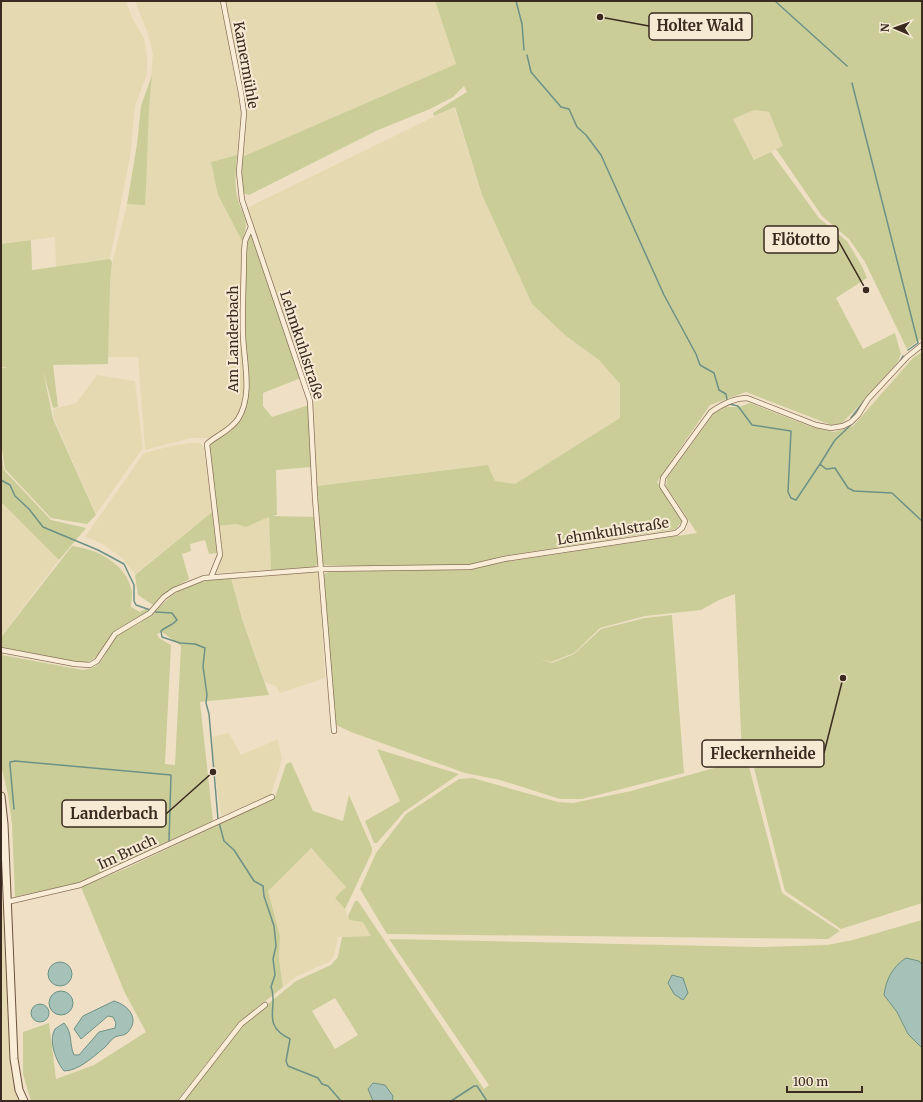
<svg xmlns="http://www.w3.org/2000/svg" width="923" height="1102" viewBox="0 0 923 1102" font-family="Merriweather,serif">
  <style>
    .farmland { fill: #e5d9b2 }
    .green { fill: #cacd98; fill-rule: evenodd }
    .water { fill: #a6c2b8; stroke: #6d9186 }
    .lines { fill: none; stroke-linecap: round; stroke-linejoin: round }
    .stream { stroke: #6d9186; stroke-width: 1.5 }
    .street-casing { stroke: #8a715a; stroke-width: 6 }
    .secondary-casing { stroke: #6c523e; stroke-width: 9 }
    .street { stroke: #f9edd8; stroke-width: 4.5 }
    .secondary { stroke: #f9edd8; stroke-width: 7 }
    .labels { text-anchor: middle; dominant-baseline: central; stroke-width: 4; stroke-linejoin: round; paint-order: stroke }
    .street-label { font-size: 14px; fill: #3a2a1f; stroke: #f6ead4 }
    .leader { fill: none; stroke: #3a2a1f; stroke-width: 1.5 }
    .callout-dot { fill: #3a2a1f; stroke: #f6ead4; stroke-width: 1.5 }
    .callout { fill: #f6ead4; stroke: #3a2a1f; stroke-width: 1.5 }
    .callout-label { font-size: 15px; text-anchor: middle; font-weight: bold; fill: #3a2a1f }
  </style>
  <rect width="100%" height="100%" fill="#efe0c5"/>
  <!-- farmland -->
  <path class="farmland" d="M1,1H126L133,20L144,38L147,55V74L135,106L130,157L110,259L56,267L55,237L1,244Z
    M135,1H221L241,114L237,155L211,162L218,195L242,241L245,383L243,402L240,411L230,426L210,438H191L145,450L138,357H108L110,285L113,260L127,204H145L148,106L153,54L148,34Z
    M225,1H435L456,64L242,157L246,112Z
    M454,107L482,195L532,304L566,336L599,360L620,384V418L515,484L495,481L488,465L317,486L313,400L247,208Z
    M754,110L769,112L783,146L754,160L733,119Z
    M97,375L135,381L143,448L96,514L54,419L53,409L76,403Z
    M190,443H200L204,447L212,512L135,574L121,557L101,543L85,537L144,453L171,446Z
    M1,502L59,560L1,636Z
    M269,517L271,570L216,573L215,570L219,565L222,555L218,526L236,524L246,527Z
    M315,572L319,574L325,678L280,693L276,686L265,682L242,619L231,578Z
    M229,733L241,755L278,739L282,759L271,795L221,816L213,759L212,737Z
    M310,848L347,887L335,898L345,909L349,920L363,922L372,936L338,937L334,956L329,962L297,976L283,987L279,959L280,936L267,891Z
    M1,872L10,1059L11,1076L19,1101H1Z"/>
  <!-- green -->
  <path class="green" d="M435,1H922V338L907,349L865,262L849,239L822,216L776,149L783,146L769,112L754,110L733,119L754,160L771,152L819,218L847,241L862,266L867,278L836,298L863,349L895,333L901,354L897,363L854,411L842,423L831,425L746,392L710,405L657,482L682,521L676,529L503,556L469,565L415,567L323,565L317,486L488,465L495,481L515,484L620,418V384L599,360L566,336L532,304L482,195L455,107L434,116L433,113L467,92L464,86L453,97L430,109L378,130L249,195L242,193L241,185L242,157L456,64Z
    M152,75C147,118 148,161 145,205L127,204L137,144L141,106Z
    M237,155C236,169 234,183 237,196C242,217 251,218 242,241L218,195L211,162Z
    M249,235H252L301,378L263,393V406L272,417L309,405L311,467L276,470L277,515L272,516L314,517L318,562L315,567L271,570L269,517L246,527L236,524L218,526L209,455V444L231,431L237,423L246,402L245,260Z
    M31,240L32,270L110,259L112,262L110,285L108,364L53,365L58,407L53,408L43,370L53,419L96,515L87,524L51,518L5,469L1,443V368L9,367H1V244Z
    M922,352V903L841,929L785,891L751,756L793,740L742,757L735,594L719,600L701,610L645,616L600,628L574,653L551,662L540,659L552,663L574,654L601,629L645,618L672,615L684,773L582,799H560L500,780L465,773L351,732L336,725L330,667L324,574H330H324L329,572L470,569L504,562L697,533L666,486L667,478L715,412L724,407H739L750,403L812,427L834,432L853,426L913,358Z
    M1,452L4,470L51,520L86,528L59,560L1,502Z
    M212,512L217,553L209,554L205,540L190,544L191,551L182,554L189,579L163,595L153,605L138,595L135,575Z
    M72,546C98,549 127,564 132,592C132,597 131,602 131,607L140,612L147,608L150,610L149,611C138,618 122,624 114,633C103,644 100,661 83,663L1,648V637Z
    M231,578L242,619L269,695L200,702L213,821L79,883L15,897L12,824L8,795L1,765L2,655L83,670C109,667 103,647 118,635C124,630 133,628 140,623C156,612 168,595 186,587C199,581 217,579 231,578ZM162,632L181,646L175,765L165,764L171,645L159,638L157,634Z
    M377,749L459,774L404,812L377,843H374L365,821L400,801Z
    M747,759L782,893L840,931L828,939L387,934L360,889L376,853L406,814L459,779L473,778L558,802L573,803L631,791Z
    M291,762L313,811L343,821L349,795L372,848V852L345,909L335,898L346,887L311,848L268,891L280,936L279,959L283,987L239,1022L177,1101H31L23,1074V1032L49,1023L56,1079L94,1065L146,1032L125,993L81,887L127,868L275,798L286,764Z
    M355,901H358L484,1089L489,1085L389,939L759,947L827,945L853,940L922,920V965L919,961L884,995L897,1012L908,1034L922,1048V1101H183L242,1025L296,981L331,965L338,957L342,937L371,936L363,922L349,920L348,916ZM335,998L358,1035L335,1049L312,1011Z"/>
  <!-- water -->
  <path class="water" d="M906,958L919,961L922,965V1048L908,1034L897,1012L884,995C886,980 892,967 906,958Z
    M48 974a12 12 0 1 1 24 0a12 12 0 1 1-24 0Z
    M672,975L683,978L688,993L683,1000L674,994L668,983Z
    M49 1003a12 12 0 1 1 24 0a12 12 0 1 1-24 0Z
    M114,1001C128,1005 141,1019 127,1033C124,1036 119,1035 115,1037C111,1039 108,1045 104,1048C93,1057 78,1071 64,1071C56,1061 48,1041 55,1029L64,1023C73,1033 69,1044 74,1055H79L99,1032L115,1028L116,1023L113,1017L108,1016L81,1039L74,1029L83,1016Z
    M31 1013a9 9 0 1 1 18 0a9 9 0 1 1-18 0Z
    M373,1083L385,1085L393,1096L392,1101H373L368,1089Z"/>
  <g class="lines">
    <!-- stream -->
    <path class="stream" d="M516,1L522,24L524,50
      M775,1L847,66
      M527,55L531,72L561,107L569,109L577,127L586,135L601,155L664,295L696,354L700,365L714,373L719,390L726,394L727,400
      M852,83L918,343L908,350
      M899,363L903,356
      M729,404L738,406L752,425L791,431L788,492L791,498L796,500L820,464
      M851,418L864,401
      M855,421L835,440L820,464L826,469L835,468L848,488L854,491L892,493L922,521
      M1,480L10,485L15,496L29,509L43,527L98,550L124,564L134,585V601L136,605L156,612L172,613L177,620C172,626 166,626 161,631L162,637L180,643L195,644L205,648L203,666L207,695L206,703L209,714L218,819L224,841L234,850L254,881L263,886L264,896L274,926L276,946L273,959L275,975L271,987C279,1007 260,1024 290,1039L286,1061L288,1066L318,1078L322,1084L328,1086L341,1101
      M14,809L10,765V762L15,761L171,775L169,841
      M451,1101L474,1086H477L487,1101"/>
    <defs>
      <path id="street" d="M223,1L241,93L244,113L239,172L242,200L310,401L315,498L334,731
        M211,577L220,555L207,444C217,435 230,431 238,419C253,396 244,362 243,336C242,308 244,281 244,253L245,241L251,227
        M1,650L75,664L90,665L97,661L115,634L150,613L164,597L174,590L204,578L321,569L470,567L504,559L676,533L682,528L685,521L662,486L663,478L711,412C721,405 734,398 747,398L816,425L831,428L843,426L851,422L858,415L868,399L907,357L922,345
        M7,902L80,885L272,797
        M181,1101L241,1024L265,1005"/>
      <path id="secondary" d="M1,796L4,824L14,1059L19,1090L24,1101"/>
    </defs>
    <!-- street casing -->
    <use href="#street" class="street-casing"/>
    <!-- secondary casing -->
    <use href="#secondary" class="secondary-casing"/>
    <!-- street -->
    <use href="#street" class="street"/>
    <!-- secondary -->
    <use href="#secondary" class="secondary"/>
  </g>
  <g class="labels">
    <!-- street labels -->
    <g class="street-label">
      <text transform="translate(246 65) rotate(80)">Kamermühle</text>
      <text transform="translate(233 339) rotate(-90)">Am Landerbach</text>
      <text transform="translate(302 345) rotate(72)">Lehmkuhlstraße</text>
      <text transform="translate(613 531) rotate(-9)">Lehmkuhlstraße</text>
      <text transform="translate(127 852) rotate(-25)">Im Bruch</text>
    </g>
  </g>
  <!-- callouts -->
  <path class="leader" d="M600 17L649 26M866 290L838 240M843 678L824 753M213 772L166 814"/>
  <g class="callout-dot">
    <circle cx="600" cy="17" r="4"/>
    <circle cx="866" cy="290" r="4"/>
    <circle cx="843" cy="678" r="4"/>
    <circle cx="213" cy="772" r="4"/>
  </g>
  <g class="callout">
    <rect x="649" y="13" width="103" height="27" rx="4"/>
    <rect x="764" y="226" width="74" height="27" rx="4"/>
    <rect x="702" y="740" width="122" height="27" rx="4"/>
    <rect x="62" y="800" width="104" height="27" rx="4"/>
  </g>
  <g class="callout-label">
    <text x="700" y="31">Holter Wald</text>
    <text x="801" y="245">Flötotto</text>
    <text x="763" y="759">Fleckernheide</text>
    <text x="114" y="819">Landerbach</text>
  </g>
  <!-- border -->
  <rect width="923" height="1102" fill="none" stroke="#3a2a1f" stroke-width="4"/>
  <!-- north arrow -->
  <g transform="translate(895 28) rotate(272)" stroke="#f6ead4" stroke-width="3" paint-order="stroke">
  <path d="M0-3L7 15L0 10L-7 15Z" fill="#3a2a1f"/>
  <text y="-6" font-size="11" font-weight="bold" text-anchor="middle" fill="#3a2a1f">N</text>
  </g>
  <!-- scale -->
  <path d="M787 1086v6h75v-6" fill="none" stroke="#3a2a1f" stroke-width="2"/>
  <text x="793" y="1086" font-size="12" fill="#3a2a1f" stroke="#f6ead4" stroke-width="3" paint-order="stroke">100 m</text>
</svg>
